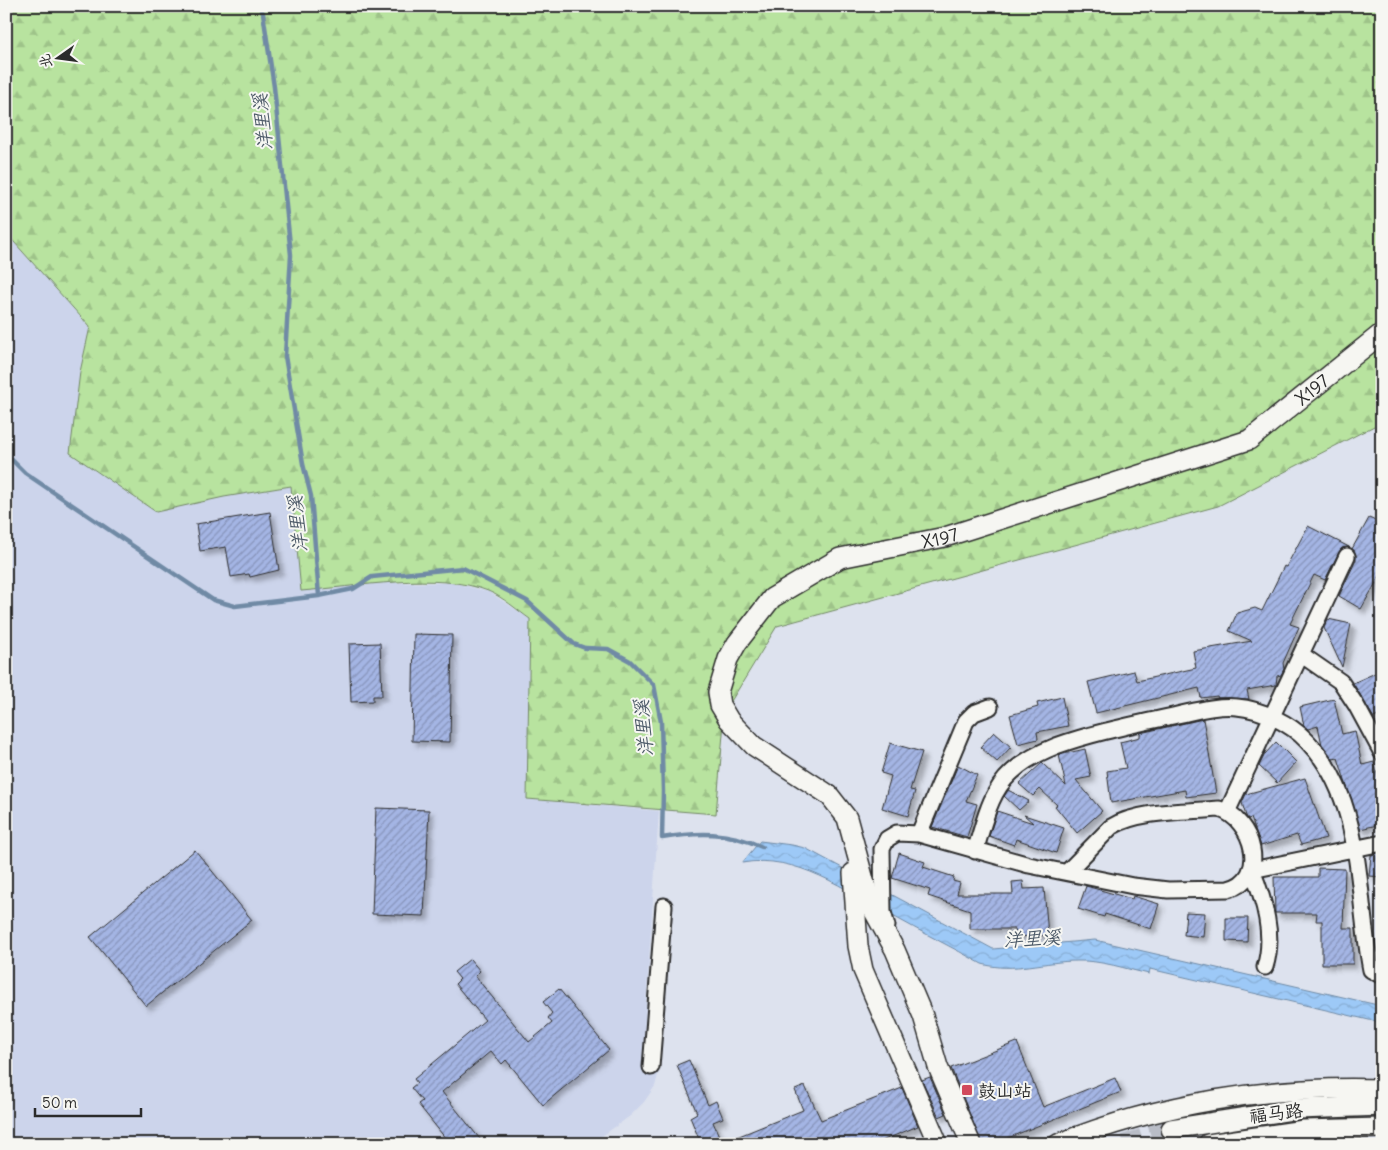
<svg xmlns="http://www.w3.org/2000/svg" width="1388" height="1150" viewBox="0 0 1388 1150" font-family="Delius,'LXGW WenKai TC',sans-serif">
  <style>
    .built { fill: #ccd4eb }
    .forest { fill: url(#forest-firs); stroke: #728765 }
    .water { fill: url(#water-waves); stroke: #6f8aa5 }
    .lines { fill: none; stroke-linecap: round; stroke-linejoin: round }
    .stream { stroke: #6f8aa5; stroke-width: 4.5 }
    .building { fill: url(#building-hatch); stroke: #2b2b2b; filter: url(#shadow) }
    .major-tunnel { stroke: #b9bdc7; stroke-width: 19; stroke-dasharray: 19 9; stroke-linecap: butt }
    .minor-casing { stroke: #2b2b2b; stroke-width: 19 }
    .major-casing { stroke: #2b2b2b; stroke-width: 22 }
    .minor { stroke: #f6f6f2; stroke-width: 15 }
    .major { stroke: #f6f6f2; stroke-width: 19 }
    .poi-dot { fill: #d1495b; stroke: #f6f6f2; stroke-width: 2 }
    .labels { text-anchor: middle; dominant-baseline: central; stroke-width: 4; stroke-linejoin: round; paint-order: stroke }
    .street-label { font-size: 18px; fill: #2b2b2b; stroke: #f6f6f2 }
    .poi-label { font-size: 18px; fill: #2b2b2b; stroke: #f6f6f2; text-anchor: start }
    .water-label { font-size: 19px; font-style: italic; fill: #4d5a68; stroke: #f6f6f2 }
  </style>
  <defs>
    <pattern id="forest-firs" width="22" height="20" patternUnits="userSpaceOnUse" patternTransform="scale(1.25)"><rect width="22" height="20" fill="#b8e39f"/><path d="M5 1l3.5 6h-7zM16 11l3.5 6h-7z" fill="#9ec389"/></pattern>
    <pattern id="water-waves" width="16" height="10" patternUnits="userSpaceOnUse" patternTransform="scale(1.25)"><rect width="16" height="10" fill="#9dc9f7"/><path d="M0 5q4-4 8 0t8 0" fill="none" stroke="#87add4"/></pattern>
    <pattern id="building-hatch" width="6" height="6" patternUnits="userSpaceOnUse" patternTransform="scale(1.25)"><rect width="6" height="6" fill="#a4b5e4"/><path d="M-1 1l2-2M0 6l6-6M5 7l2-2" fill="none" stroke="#8693b9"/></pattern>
    <filter id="shadow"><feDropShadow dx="4.5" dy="4.5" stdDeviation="2.5" flood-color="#0004"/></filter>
  </defs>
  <rect width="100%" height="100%" fill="#dde2ee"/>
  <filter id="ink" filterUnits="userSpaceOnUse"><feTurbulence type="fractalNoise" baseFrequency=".02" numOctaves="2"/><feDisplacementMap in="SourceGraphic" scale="10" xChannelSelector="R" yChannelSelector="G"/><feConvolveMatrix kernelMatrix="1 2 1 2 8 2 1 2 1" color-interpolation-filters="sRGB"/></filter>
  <g filter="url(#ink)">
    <!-- built -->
    <path class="built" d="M6,233L90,327L80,372L224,497L291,486L397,583H454L489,592L530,619L527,799L659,811L642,1064L660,1068L655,1086L644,1102L630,1116L591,1144H6Z"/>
    <!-- forest -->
    <path class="forest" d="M6,6H1382V422L1218,506L777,626L725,711L716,814L527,799L530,619C517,610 503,597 488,591C439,571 354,587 301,591L291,486L224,497L156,512L70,453L80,372L90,327L6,233Z"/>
    <!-- water -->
    <path class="water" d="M760,841L792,845L805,848L993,949L1095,940L1382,1006V1023L1150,969L1149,974C1126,969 1101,960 1077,961C1045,961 1014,973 982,964C952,947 921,932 891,915C846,890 796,853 742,863Z"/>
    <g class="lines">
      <!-- stream -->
      <path class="stream" d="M259,6L263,13L274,87L291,255L285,356L303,464L311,496L319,596L353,589L372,577L463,568L527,601L574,644L585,648L608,649L630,661L654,685L661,722L663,791L662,838C698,832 728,831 762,847
        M6,454L25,473L213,600L235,606L319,596"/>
    </g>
    <!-- building -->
    <path class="building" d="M270,512L279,570L250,577L249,574L231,577L226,547L200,551L196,524Z
      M1369,518L1382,524V572L1361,609L1339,596L1356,560V555L1352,549Z
      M1308,526L1349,547L1342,548L1339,552L1325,580L1314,575L1290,624L1299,627L1283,663L1284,669L1281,675L1277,676L1276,685L1247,690L1249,699L1218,698L1217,696L1201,698L1199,688L1096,713L1088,682L1134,671L1137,681L1196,668L1193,651L1252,641L1229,631L1237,613L1255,608L1262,611L1284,566L1286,567Z
      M1328,619L1351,624L1342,667L1324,628Z
      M414,634L452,635L450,742L412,741Z
      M380,643L382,696H373V701L351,702L349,644Z
      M1382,670V714L1374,718L1353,683Z
      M1062,697L1068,726L1037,732L1038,739L1018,744L1010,715L1038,707L1037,703Z
      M1334,699L1342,734L1355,731L1362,765L1374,762L1382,795V824L1360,829L1338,758L1333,759L1322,745L1318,726L1308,729L1304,726L1300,707Z
      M1203,719L1216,793L1186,797L1185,790L1111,803L1107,771L1126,768L1120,742L1140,737V733Z
      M994,732L1011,747L997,762L980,747Z
      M1276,742L1296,762L1277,783L1259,766L1265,754Z
      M890,743L922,752L910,790L915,791L908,816L882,808L891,776L881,773Z
      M1085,749L1091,777L1076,780L1102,811L1077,833L1055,806L1057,805L1040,789L1033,796L1019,784L1042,763L1066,786L1059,755Z
      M958,765L977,775L966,801L977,804L967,837L932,827Z
      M1305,778L1326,838L1301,845L1297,835L1261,846L1251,818L1248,819L1246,816L1242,803L1246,794Z
      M1008,790L1029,801L1019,810L1004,796Z
      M376,808L429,810L424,916L372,914Z
      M997,811L1033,823L1024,815L1064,828L1056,853L1016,839L1014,845L989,836Z
      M195,850L252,920L146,1006L90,937Z
      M899,853L925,862L923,867L954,877L953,881L960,883L957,894H1013L1012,882L1023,881L1024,889L1044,888L1048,935L1016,937L1015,929H970V910L928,896L930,890L892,878Z
      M1381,853L1382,877L1369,876L1371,855Z
      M1318,868L1345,869L1343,928H1353V964H1322V921H1316L1317,913H1275L1274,877H1318Z
      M1086,886L1132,899L1133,896L1159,904L1151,929L1105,914L1104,917L1078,909Z
      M1186,912L1205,913L1203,937L1184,935Z
      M1226,918H1248L1247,942L1226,941Z
      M470,959L480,971L475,976L529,1042L552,1023L548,1018L552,1013L543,1002L559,989L609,1050L543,1105L506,1060L502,1064L491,1051L442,1092L484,1144H450L418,1104L422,1101L411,1088L417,1083L414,1079L485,1020L455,984L460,979L454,972Z
      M1017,1042L1043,1107L1115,1078L1121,1092L993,1144H982L951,1068Z
      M689,1060L708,1105L716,1101L723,1118L713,1122L722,1143L803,1110L795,1090L805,1086L821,1120L902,1088L918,1126L874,1144H701L690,1117L697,1113L677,1065Z
      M930,1077L946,1114L939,1117L922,1080Z"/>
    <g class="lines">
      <!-- major-tunnel -->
      <path class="major-tunnel" d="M1124,1144L1171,1129"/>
      <defs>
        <path id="minor" d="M1302,655L1341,682L1356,705L1382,753
          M1227,812L1347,556
          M919,834L966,721L974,713L990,707
          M975,851C984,824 989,793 1011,773C1023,761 1041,752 1056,746C1095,732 1137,724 1177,715C1196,711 1217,705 1237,707C1261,709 1290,723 1307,741C1365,800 1356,895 1371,970L1382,976
          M887,926L883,912L882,849L887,839L897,833L919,834L1029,865L1133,886L1168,890L1228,889C1270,879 1253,819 1219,809C1187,812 1138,810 1111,827L1067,872
          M1265,967C1275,936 1264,900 1252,870L1382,843
          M651,1067L664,906"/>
        <g id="major">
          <path d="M853,873L858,946L863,970L938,1144"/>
          <path d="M1171,1129L1298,1109L1382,1106"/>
          <path id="s1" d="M971,1144L938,1067L923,1016L895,950L871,906L847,818L829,795L754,746L729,720L720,705L718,692L728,659L737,643L772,598L840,558L945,537L1249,440L1382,333"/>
          <path d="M1058,1144C1159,1103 1273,1085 1382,1089"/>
          <path d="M1208,1144L1304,1130L1382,1128"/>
        </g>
      </defs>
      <!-- minor casing -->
      <use href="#minor" class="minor-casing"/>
      <!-- major casing -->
      <use href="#major" class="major-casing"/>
      <!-- minor -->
      <use href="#minor" class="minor"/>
      <!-- major -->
      <use href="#major" class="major"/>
    </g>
  </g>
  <!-- markers -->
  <rect class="poi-dot" x="961" y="1084" width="12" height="12" rx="2.5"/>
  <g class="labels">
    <!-- street labels -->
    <g class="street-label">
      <text stroke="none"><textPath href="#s1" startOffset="1231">X197</textPath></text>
      <text stroke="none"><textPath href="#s1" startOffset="826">X197</textPath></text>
      <text transform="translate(1276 1113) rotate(-7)">福马路</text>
    </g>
    <!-- poi labels -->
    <g class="poi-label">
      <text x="978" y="1090">鼓山站</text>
    </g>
    <!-- water labels -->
    <g class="water-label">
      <text transform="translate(262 122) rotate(-96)">洋里溪</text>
      <text transform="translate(297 524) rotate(-96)">洋里溪</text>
      <text transform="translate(643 728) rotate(-95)">洋里溪</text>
      <text transform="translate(1032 938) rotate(-3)">洋里溪</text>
    </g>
  </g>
  <!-- margin -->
  <rect width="1388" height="1150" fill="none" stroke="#f6f6f2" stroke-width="25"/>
  <rect x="12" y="12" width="1363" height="1125" fill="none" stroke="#2b2b2b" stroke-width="2" filter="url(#ink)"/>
  <!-- north arrow -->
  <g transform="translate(58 58) rotate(256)" stroke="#f6f6f2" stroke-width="4" paint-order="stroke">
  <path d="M0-4L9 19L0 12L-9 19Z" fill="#2b2b2b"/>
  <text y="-8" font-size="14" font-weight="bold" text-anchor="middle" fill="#2b2b2b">北</text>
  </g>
  <!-- scale -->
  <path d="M35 1108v8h106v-8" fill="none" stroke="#2b2b2b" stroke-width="2.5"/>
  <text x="42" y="1108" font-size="15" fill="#2b2b2b" stroke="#f6f6f2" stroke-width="4" paint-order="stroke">50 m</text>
</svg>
